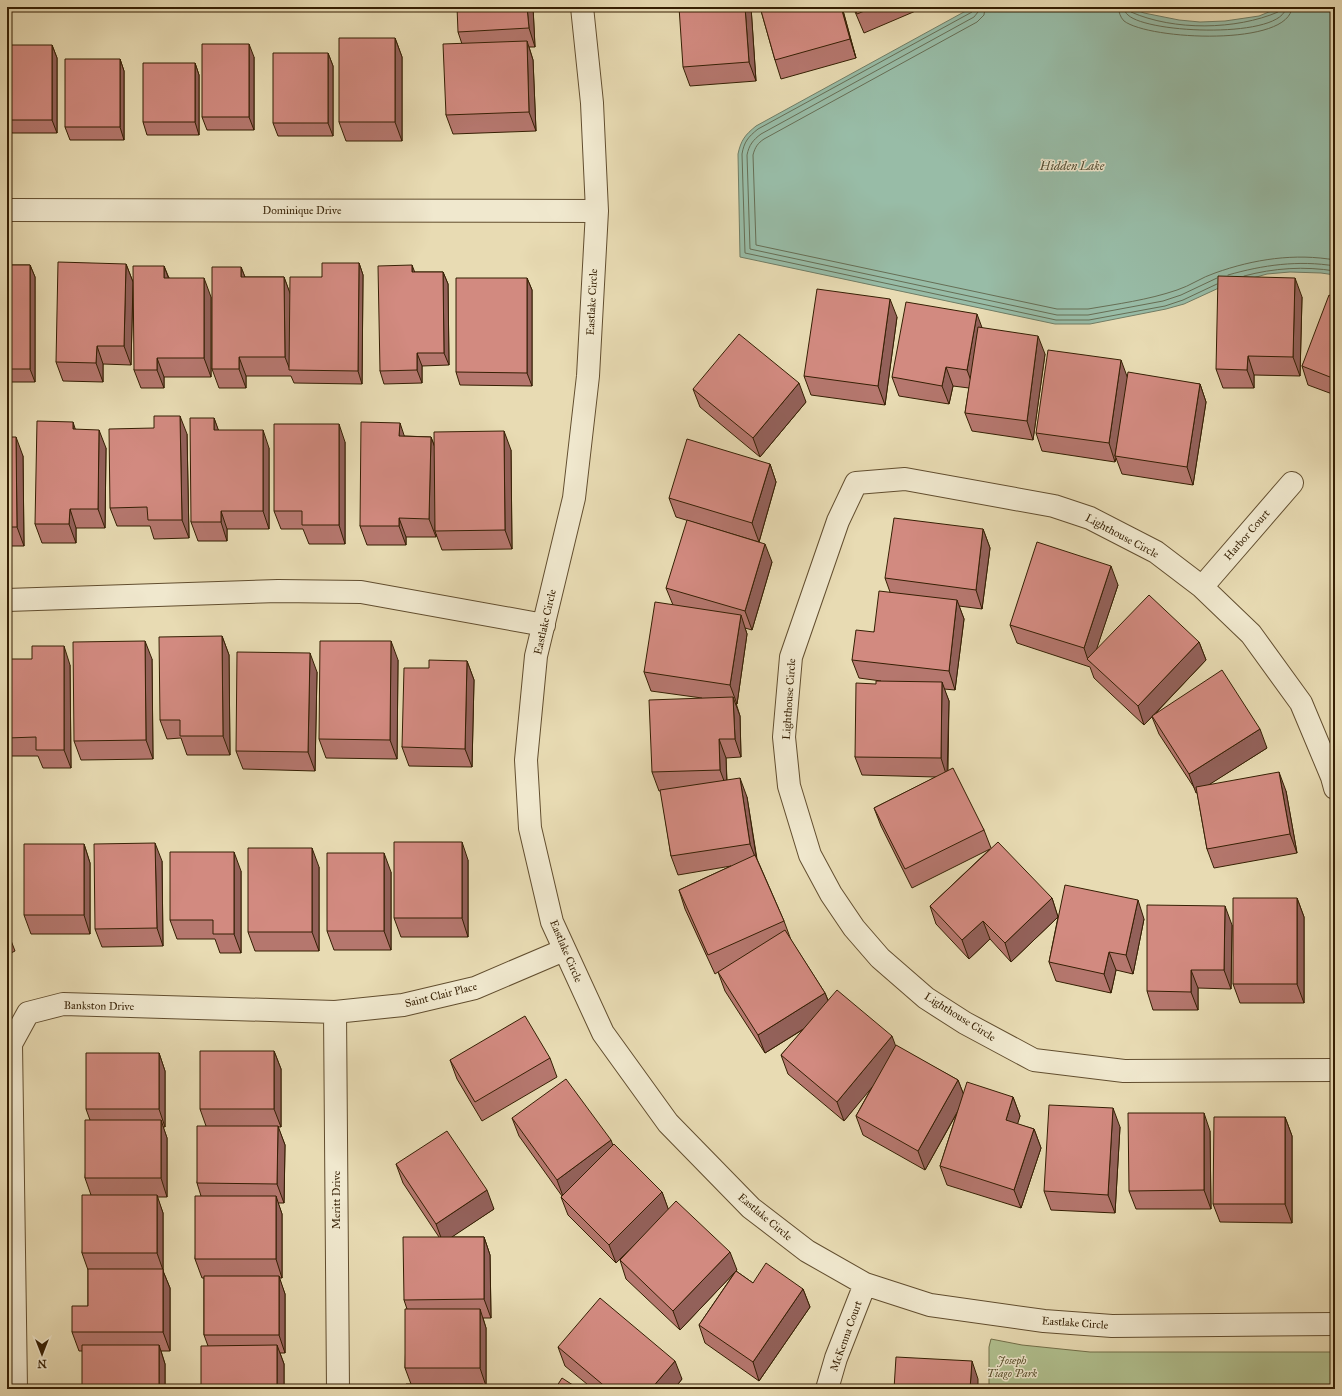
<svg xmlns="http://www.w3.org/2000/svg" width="1342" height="1396" viewBox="0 0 1342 1396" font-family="'IM FELL Great Primer',serif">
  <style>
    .green { fill: #b1c190; stroke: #73704a }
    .water { fill: #98bca7; stroke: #707d65 }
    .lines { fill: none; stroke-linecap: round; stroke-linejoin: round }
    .shore { stroke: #666e55; stroke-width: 1 }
    .street-casing { stroke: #624e2f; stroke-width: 24 }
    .street { stroke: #f0e8ce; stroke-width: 22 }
    .wall { fill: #b5776e; stroke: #351f03 }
    .shaded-wall { fill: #93615a; stroke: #351f03 }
    .building { fill: #d28a80; stroke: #351f03 }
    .labels { text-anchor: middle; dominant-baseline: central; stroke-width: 3; stroke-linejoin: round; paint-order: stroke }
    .street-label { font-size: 11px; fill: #351f03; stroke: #f0e8ce }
    .park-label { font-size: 11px; font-style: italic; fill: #5a502d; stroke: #f0e8ce }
    .water-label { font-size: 12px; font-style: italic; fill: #534e34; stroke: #f0e8ce }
  </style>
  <rect width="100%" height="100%" fill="#e8dbb3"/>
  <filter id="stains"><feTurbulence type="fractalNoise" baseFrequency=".005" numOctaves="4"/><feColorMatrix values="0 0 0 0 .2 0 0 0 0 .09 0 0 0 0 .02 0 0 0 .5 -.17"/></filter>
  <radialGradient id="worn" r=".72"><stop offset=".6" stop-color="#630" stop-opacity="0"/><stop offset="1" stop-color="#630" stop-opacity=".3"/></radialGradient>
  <!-- green -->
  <path class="green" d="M991,1339L1022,1345L1090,1352H1335V1389H989V1347Z"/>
  <!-- water -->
  <path class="water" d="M973,7H1129L1144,13L1179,20L1200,22L1225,21L1259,16L1281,7H1335V275L1321,273L1290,272L1267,274L1221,287L1184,304L1166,309L1090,324H1055L740,257L738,154C741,140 745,135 756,126Z"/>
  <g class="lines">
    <!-- shore -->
    <path class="shore" d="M974,7L972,12L758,129C748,137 744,142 742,154L745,253L1056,320H1089L1165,306L1183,300L1217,284
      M979,7L978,12L974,17L761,134C753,140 749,145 747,155L750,249L1057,315H1088L1163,301L1181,295L1217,278
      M985,7L984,15L977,22L764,139C758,143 755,147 753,155L756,245L1057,309H1088C1117,304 1148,300 1177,290C1190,286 1202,277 1215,273C1254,259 1295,253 1335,260
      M1118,7C1119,12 1120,17 1124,21C1149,40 1290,47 1292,7
      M1124,7C1125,10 1125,13 1128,15C1148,34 1284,39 1286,7
      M1129,7L1131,12C1174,31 1236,30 1278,12L1281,7
      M1228,275C1263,265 1298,260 1335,266
      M1244,276C1274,268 1304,266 1335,271"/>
    <defs>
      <path id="street" d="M582,7L592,103L597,211L588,376L574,498L536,656L526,760L530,828L552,922L603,1033L668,1123L751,1208L807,1251L865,1284L930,1305L1044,1321L1112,1326L1335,1324
        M7,210L597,211
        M1202,587L1292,483
        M7,600L278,591L361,592L544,625
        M1335,788L1332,777L1301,703L1251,634L1202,587L1156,552L1090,518L1054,506L905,479L856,483L838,521L791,657L784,737L789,786L810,855L831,894L854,928L880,958L926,998L965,1023L1034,1060L1124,1071L1335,1070
        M335,1012L338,1389
        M16,1389L11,1044L28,1013L63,1004L335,1012L403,1005L475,988L564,950
        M827,1389L836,1358L865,1284"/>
    </defs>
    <!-- street casing -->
    <use href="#street" class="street-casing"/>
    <!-- street -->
    <use href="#street" class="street"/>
  </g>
  <!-- wall -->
  <path class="wall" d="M533,7L535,47H529L533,60L536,131L453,134L446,115L462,44L458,32Z
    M751,7L756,81L690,86L683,67Z
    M760,7H842L856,58L781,79L775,60Z
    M853,7H925L864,33Z
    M395,38L402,57V141H346L339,122Z
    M52,45L57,58V133H12L7,121Z
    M328,53L333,66V136H278L273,123Z
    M254,57V130H207L202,117Z
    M120,59L124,71V140H70L65,127Z
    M195,63L199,75V135H147L143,122Z
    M359,263L363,275L362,384L294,383L291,376H246V388H219L212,369L241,267L245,277H284L290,294L322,277Z
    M126,264L133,282L131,365L103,364V382L63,381L56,362Z
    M7,265H30L35,277V382H7Z
    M164,266L169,278L211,297V377H164V388H141L134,370Z
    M415,272H443L448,284L449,365L422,366V383L384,384L380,371Z
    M527,278L532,290V386L460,385L456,372Z
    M1302,297L1300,376L1254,375V388H1223L1216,369Z
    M1335,298V395L1308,385L1302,366Z
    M897,317L885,405L811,395L804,376Z
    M982,328L1045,354L1033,440L972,431L965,413L969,388L953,386L949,404L899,396L892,377Z
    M1127,377L1200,384L1206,402L1193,485L1122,474L1116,458L1115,462L1042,451L1036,433Z
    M693,389L806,402L760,457L700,407Z
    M214,418L218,430L269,448V529H227V541H198L191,522Z
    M75,429L106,448L105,528H76V543H42L35,524Z
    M187,434L189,538L154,539L150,526H117L110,508Z
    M404,436L431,437L434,445L511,450L512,549L442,550L436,534V537H406V545H367L360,526Z
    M7,437L23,456L24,546H7Z
    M345,442V544H309L303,529H281L274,511Z
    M770,464L776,482L759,542L676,517L669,498Z
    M983,529L990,548L982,609L959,606L964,619L955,690L944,689L949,701L948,771L984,830L991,848L1052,898L1058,917L1144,919L1133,974L1116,970L1111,993L1056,981L1049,962L1058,917L1011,962L990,939L969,959L936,924L930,906L990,849L912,888L881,826L874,808L936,777L862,775L855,757L876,684L881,681L859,678L852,660L874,632L890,592L885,578Z
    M772,562L752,630L745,628L747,634L737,704L736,703L740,716L741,757L726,758L727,780L747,797L757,859L784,921L791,940L825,993L828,1000L896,1046L958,1080L963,1093L1013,1097L1020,1116L1017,1124L1034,1129L1041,1148L1021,1208L947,1185L940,1166L957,1113L925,1170L863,1135L856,1116L873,1085L844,1121L788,1074L781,1055L804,1029L765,1053L725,991L718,972L715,974L685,909L679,890L731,866L678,875L671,856L661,791H659L652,772L702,698L651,691L644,672L673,605L666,588Z
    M1118,585L1096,650L1199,642L1206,660L1156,713L1267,748L1208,785L1286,791L1297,853L1214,868L1207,849L1197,792L1159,734L1152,717L1144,725L1094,678L1090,667L1017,643L1010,625Z
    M222,636L229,655L230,755H187L181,738L167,739L160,720Z
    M7,659L70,665L71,768H43L38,756H7Z
    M152,659L153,759L81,760L74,741Z
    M398,660L397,759L326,758L319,739Z
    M467,661L474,680L472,767L409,766L402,747L429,668Z
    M317,672L315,771L243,769L236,751Z
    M84,844L90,863V934H31L24,915Z
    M468,860V937H401L394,918Z
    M162,861L163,946L102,947L95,929Z
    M319,867V951H255L248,932Z
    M241,871V953H220L215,939H177L170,920Z
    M391,872V950H334L327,931Z
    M1297,898L1304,917V1003H1240L1233,984Z
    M1232,925L1231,989L1198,988V1010H1153L1147,991Z
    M7,930L15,951L7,955Z
    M274,1051L281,1069V1127H278L285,1145L284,1203H278L282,1214V1278H279L285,1294V1353H280L284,1364V1389H201L208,1346L204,1335V1278H202L195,1259L201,1196L197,1183L206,1126L200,1109Z
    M159,1053L165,1071V1127H163L167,1138V1197H157L163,1213V1271L170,1288V1351H161L165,1364V1389L82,1351H79L72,1332L88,1306V1270L82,1253L91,1195L85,1178L90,1120L86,1109Z
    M550,1058L557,1077L482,1121L457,1079L450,1060Z
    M1285,1117L1292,1136V1223L1220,1222L1213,1204Z
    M512,1118L613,1145L662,1192L668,1209L737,1270L736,1271L753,1283L803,1289L810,1307L759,1381L705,1343L699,1325L735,1272L680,1330L626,1279L620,1260L628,1251L616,1263L568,1215L561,1197L562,1196L519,1136Z
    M1120,1127L1115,1213L1051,1210L1044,1191Z
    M1210,1131L1211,1209H1136L1129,1191Z
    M396,1164L494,1209L451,1237H484L490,1255L491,1318H483L486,1328V1386H483L484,1389H406L411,1384L405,1368L407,1309L404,1300L439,1237L403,1183Z
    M558,1347L682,1379L674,1389H593L565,1366Z"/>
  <!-- shaded-wall -->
  <path class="shaded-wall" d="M527,7H533L535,47L529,28Z
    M745,7H751L756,81L749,62Z
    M841,7H842L856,58L850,39Z
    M395,38L402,57V141L395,122Z
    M527,41L533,60L536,131L529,112Z
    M249,44L254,57V130L249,117Z
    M52,45L57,58V133L52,120Z
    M328,53L333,66V136L328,123Z
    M120,59L124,71V140L120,127Z
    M195,63L199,75V135L195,122Z
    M359,263L363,275L362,384L358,371Z
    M126,264L133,282L131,365L124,346Z
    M30,265L35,277V382L30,369Z
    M412,265L417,278L412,272Z
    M164,266L171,285L164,278Z
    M241,267L248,285L241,277Z
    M443,272L448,284L449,365L444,353Z
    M284,277L291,296L290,370L285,357Z
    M204,278L211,297V377L204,358Z
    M527,278L532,290V386L527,373Z
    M1295,278L1302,297L1300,376L1293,357Z
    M890,299L897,317L885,405L878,386Z
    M977,314L984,333L974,389L967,370Z
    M1038,336L1045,354L1033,440L1027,421Z
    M97,346L103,364V382L96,363Z
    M417,353L422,366V383L417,370Z
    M1248,356L1254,375V388L1247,370Z
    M239,357L246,376V388L239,369Z
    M157,358L164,377V388L157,370Z
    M1121,360L1128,379L1115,456L1116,458L1115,462L1109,443Z
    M946,367L953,386L949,404L942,386Z
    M799,383L806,402L760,457L753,438Z
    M1200,384L1206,402L1193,485L1187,467Z
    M180,416L187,434L189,538L182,520Z
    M214,418L221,437L214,430Z
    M73,422L79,441L73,429Z
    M400,423L406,441L399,436Z
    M339,424L345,442V544L339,525Z
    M99,430L106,448L105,528L98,509Z
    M263,430L269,448V529L263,511Z
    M504,431L511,450L512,549L505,530Z
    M16,437L23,456L24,546L17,527Z
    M431,437L438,456L435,531L436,534V537L429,519Z
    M770,464L776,482L759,542L752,523Z
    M70,509L76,528V543L69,524Z
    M221,511L227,529V541L221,522Z
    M399,518L406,537V545L399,526Z
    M983,529L990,548L982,609L976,590Z
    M765,544L772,562L752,630L745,611Z
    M1111,566L1118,585L1092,663L1088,660L1084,648Z
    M957,600L964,619L955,690L949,671Z
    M741,615L747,634L737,704L730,685Z
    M222,636L229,655L230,755L223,736Z
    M145,641L152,659L153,759L146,740Z
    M391,641L398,660L397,759L390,740Z
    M1199,642L1206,660L1144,725L1138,706Z
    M64,646L70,665L71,768L64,750Z
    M310,653L317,672L315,771L308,752Z
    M467,661L474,680L472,767L465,749Z
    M942,682L949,701L947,777L941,758Z
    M733,697L740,716L741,757L735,739Z
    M1260,729L1267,748L1196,793L1189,774Z
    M719,739L726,758L727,789L720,770Z
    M1279,772L1286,791L1297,853L1290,834Z
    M740,778L747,797L757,862L750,844Z
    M462,842L468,860V937L462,918Z
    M155,843L162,861L163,946L157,928Z
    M84,844L90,863V934L84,915Z
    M312,848L319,867V951L312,932Z
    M234,852L241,871V953L234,934Z
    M384,853L391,872V950L384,931Z
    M1052,898L1058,917L1011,962L1005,943Z
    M1297,898L1304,917V1003L1297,984Z
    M1138,900L1144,919L1133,974L1126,955Z
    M1225,906L1232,925L1231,989L1224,970Z
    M983,921L990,939L969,959L962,940Z
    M1109,952L1116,970L1111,993L1104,974Z
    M1191,970L1198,988V1010L1191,992Z
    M825,993L832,1011L765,1053L758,1035Z
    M892,1036L899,1055L844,1121L837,1102Z
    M274,1051L281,1069V1127L274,1109Z
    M159,1053L165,1071V1127L159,1109Z
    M958,1080L965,1098L925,1170L918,1151Z
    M1013,1097L1020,1116L1013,1139L1006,1120Z
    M1113,1108L1120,1127L1115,1213L1108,1195Z
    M1204,1113L1210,1131L1211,1209L1204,1190Z
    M1285,1117L1292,1136V1223L1285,1204Z
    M161,1120L167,1138V1197L161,1178Z
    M278,1126L285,1145L284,1203L277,1184Z
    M1034,1129L1041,1148L1021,1208L1014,1190Z
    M611,1140L618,1159L564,1199L557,1180Z
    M487,1190L494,1209L443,1243L436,1224Z
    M662,1192L669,1211L616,1263L609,1245Z
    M157,1195L163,1213V1271L170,1288V1351L163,1332V1270L157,1253Z
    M276,1196L282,1214V1278L276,1259Z
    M484,1237L490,1255L491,1318L484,1299Z
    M730,1252L737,1270L680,1330L673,1311Z
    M279,1276L285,1294V1353L279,1335Z
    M803,1289L810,1307L759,1381L753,1362Z
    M480,1309L486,1328V1386L480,1368Z
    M159,1345L165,1364V1389H159Z
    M277,1345L284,1364V1389H277Z
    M675,1361L682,1379L674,1389H651Z
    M972,1361L978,1379V1389H970Z"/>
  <!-- building -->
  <path class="building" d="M457,7H527L529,28L458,32Z
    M679,7H745L749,62L683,67Z
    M760,7H841L850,39L775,60Z
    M854,7H874L857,14Z
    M339,38H395V122H339Z
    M527,41L529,112L446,115L443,44Z
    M202,44H249V117H202Z
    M7,45H52V120H7Z
    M273,53H328V123H273Z
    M65,59H120V127H65Z
    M143,63H195V122H143Z
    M58,262L126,264L124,346H97L96,363L56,362Z
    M322,263H359L358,371L289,370L290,277H322Z
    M7,265H30V369H7Z
    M412,265V272H443L444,353H417V370L380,371L378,266Z
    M133,266H164V278H204V358H157V370H134Z
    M212,267H241V277H284L285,357H239V369H212Z
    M1218,276L1295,278L1293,357L1248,356L1247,370L1216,369Z
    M456,278H527V373L456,372Z
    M817,289L890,299L878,386L804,376Z
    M1329,295L1335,298V379L1302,366Z
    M906,302L977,314L967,370L946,367L942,386L892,377Z
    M978,327L1038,336L1027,421L965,413Z
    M739,334L799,383L753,438L693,389Z
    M1048,350L1121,360L1109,443L1036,433Z
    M1128,372L1200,384L1187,467L1115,456Z
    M154,416H180L182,520H148L147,507L110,508L109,429L154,428Z
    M190,418H214V430H263V511H221V522H191Z
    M37,421L73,422V429L99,430L98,509H70L69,524H35Z
    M361,422L400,423L399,436L431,437L429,519L399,518V526H360Z
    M274,424H339V525H302V511H274Z
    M504,431L505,530L435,531L434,432Z
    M7,437H16L17,527H7Z
    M687,439L770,464L752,523L669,498Z
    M894,518L983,529L976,590L885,578Z
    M687,520L765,544L745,611L666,588Z
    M1037,542L1111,566L1084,648L1010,625Z
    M879,591L957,600L949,671L852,660L856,630L874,632Z
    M1149,595L1199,642L1138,706L1087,659Z
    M655,602L741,615L730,685L644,672Z
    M222,636L223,736H180V720H160L159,637Z
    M145,641L146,740L74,741L73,642Z
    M320,641H391L390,740L319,739Z
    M32,646H64V750H36V737L7,738V659H32Z
    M237,652L310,653L308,752L236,751Z
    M429,660L467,661L465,749L402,747L404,668H429Z
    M1222,670L1260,729L1189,774L1152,716Z
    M876,681L942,682L941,758L855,757L856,683L876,684Z
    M733,697L735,739H719L720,770L652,772L649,700Z
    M953,768L984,830L905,869L874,808Z
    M1279,772L1290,834L1207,849L1196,787Z
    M740,778L750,844L671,856L660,790Z
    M394,842H462V918H394Z
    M998,842L1052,898L1005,943L983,921L962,940L930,906Z
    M155,843L157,928L95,929L94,844Z
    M24,844H84V915H24Z
    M248,848H312V932H248Z
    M170,852H234V934H213V920H170Z
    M327,853H384V931H327Z
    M755,855L784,921L708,955L679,890Z
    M1065,885L1138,900L1126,955L1109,952L1104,974L1049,962Z
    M1233,898H1297V984H1233Z
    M1147,905L1225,906L1224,970H1191V992L1147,991Z
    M785,930L825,993L758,1035L718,972Z
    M837,990L892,1036L837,1102L781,1055Z
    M525,1016L550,1058L475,1102L450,1060Z
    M896,1045L958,1080L918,1151L856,1116Z
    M200,1051H274V1109H200Z
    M86,1053H159V1109H86Z
    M566,1079L611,1140L557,1180L512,1118Z
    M967,1082L1013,1097L1006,1120L1034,1129L1014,1190L940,1166Z
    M1049,1105L1113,1108L1108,1195L1044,1191Z
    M1128,1113H1204V1190L1129,1191Z
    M1214,1117H1285V1204H1213Z
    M85,1120H161V1178H85Z
    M197,1126H278L277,1184L197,1183Z
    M447,1131L487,1190L436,1224L396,1164Z
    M614,1144L662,1192L609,1245L561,1197Z
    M82,1195H157V1253H82Z
    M195,1196H276V1259H195Z
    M676,1201L730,1252L673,1311L620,1260Z
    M403,1237H484V1299L404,1300Z
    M766,1263L803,1289L753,1362L699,1325L736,1271L753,1283Z
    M88,1269H163V1332H72V1306H88Z
    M204,1276H279V1335H204Z
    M600,1298L675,1361L651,1389H608L558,1347Z
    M405,1309H480V1368H405Z
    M82,1345H159V1389H82Z
    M277,1345V1389H201V1346Z
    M896,1357L972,1361L970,1389H894Z
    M562,1378L579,1389H555Z
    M406,1384H483V1389H406Z"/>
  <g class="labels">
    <!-- street labels -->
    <g class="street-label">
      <text x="302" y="210">Dominique Drive</text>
      <text transform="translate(592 302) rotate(-87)">Eastlake Circle</text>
      <text transform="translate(1247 535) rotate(-49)">Harbor Court</text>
      <text transform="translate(1122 536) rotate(28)">Lighthouse Circle</text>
      <text transform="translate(545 622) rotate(-77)">Eastlake Circle</text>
      <text transform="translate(789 699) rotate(-86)">Lighthouse Circle</text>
      <text transform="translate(566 951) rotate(67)">Eastlake Circle</text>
      <text transform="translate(441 995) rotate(-14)">Saint Clair Place</text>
      <text transform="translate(99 1006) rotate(1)">Bankston Drive</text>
      <text transform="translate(960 1017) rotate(32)">Lighthouse Circle</text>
      <text transform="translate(336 1200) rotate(-90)">Meritt Drive</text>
      <text transform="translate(765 1217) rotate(40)">Eastlake Circle</text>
      <text transform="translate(1075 1323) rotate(4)">Eastlake Circle</text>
      <text transform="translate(846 1336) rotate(-70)">McKenna Court</text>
    </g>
    <!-- park labels -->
    <g class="park-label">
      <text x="1012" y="1360">Joseph<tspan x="1012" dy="13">Tiago Park</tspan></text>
    </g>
    <!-- water labels -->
    <g class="water-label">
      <text x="1072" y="166">Hidden Lake</text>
    </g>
  </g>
  <!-- margin -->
  <rect width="1342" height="1396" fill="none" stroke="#e8dbb3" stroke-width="24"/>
  <rect x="8" y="8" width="1326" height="1380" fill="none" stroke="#351f03" stroke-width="2"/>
  <rect x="12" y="12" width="1318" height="1372" fill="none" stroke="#351f03"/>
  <!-- north arrow -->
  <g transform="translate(42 1354) rotate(180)" stroke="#f0e8ce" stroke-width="3" paint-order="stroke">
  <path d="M0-3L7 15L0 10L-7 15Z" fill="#351f03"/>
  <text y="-6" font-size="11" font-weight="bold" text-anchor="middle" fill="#351f03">N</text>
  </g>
  <rect width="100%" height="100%" filter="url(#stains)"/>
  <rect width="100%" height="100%" fill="url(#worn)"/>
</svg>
